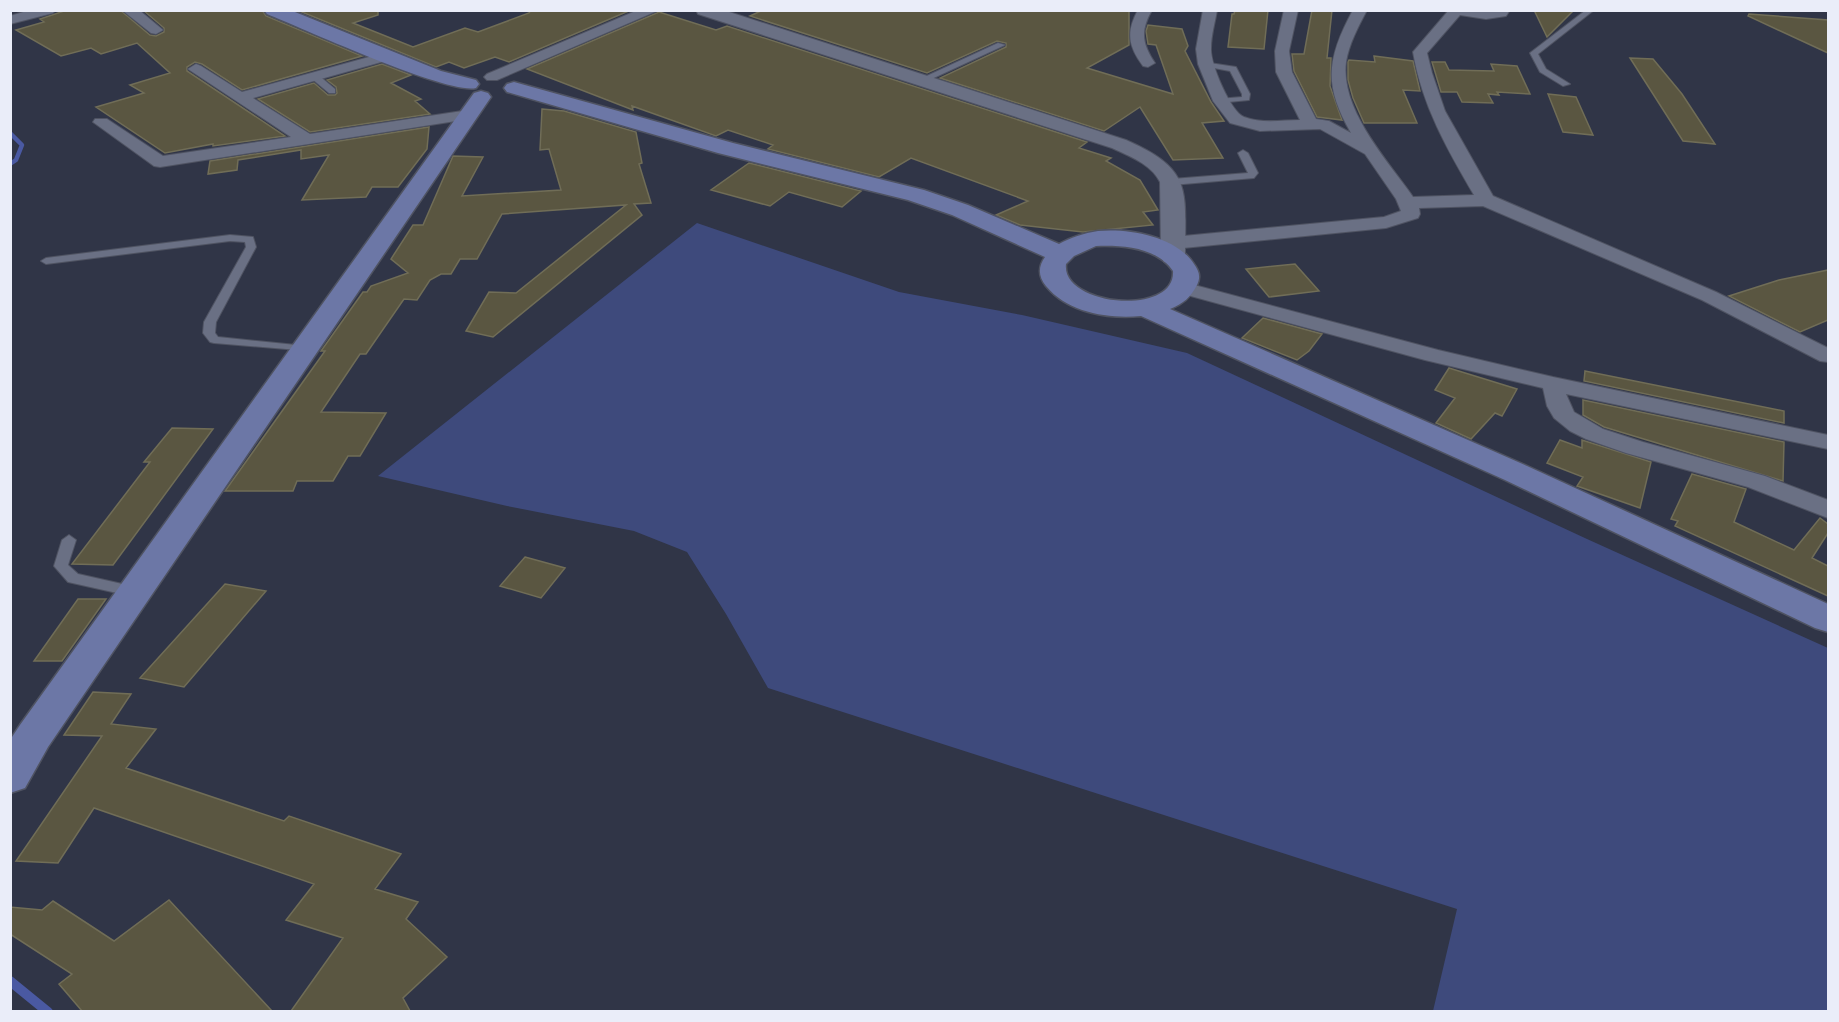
<svg xmlns="http://www.w3.org/2000/svg" width="1839" height="1022" viewBox="0 0 1839 1022" font-family="'Asap Condensed',sans-serif">
  <style>
    .green { fill: #3e4a7c }
    .lines { fill: none; stroke-linecap: round; stroke-linejoin: round }
    .stream-far1 { stroke: #4a59a2; stroke-width: 4.5 }
    .stream { stroke: #4a59a2; stroke-width: 10 }
    .building { fill: #5a5641; stroke: #706d57; stroke-width: 1.5 }
    .service-casing { stroke: #4f5362; stroke-width: 2 }
    .minor-casing { stroke: #4f5362; stroke-width: 2 }
    .tertiary-casing { stroke: #4f5362; stroke-width: 2 }
    .secondary-casing { stroke: #4f5362; stroke-width: 3 }
    .service { fill: #6a7084; fill-rule: evenodd }
    .minor { fill: #6a7084; fill-rule: evenodd }
    .tertiary { fill: #6a7084; fill-rule: evenodd }
    .secondary { fill: #6c77a6; fill-rule: evenodd }
  </style>
  <rect width="100%" height="100%" fill="#303547"/>
  <!-- green -->
  <path class="green" d="M697,223L899,292L1022,315L1187,353L1587,539L1828,648V1011H1433L1457,909L768,688L726,614L687,552L634,531L507,506L378,476Z"/>
  <g class="lines">
    <!-- stream-far1 -->
    <path class="stream-far1" d="M10,133L22,145L16,160L10,164"/>
    <!-- stream -->
    <path class="stream" d="M10,981L48,1012"/>
  </g>
  <!-- building -->
  <path class="building" d="M67,10H120L150,35L156,36L164,32V28L143,10H262L266,16L362,56L242,90L202,64L195,62L187,67V71L285,136L213,146V144L165,153L96,107L144,93L130,85L170,73L137,43L101,54L91,48L61,56L16,30L44,22L40,19Z
    M297,10H378V15L353,23L413,47L465,28L478,32L529,13L531,10H631L509,62L495,57L464,68L449,62L436,67Z
    M763,10H1129V45L1087,68L1173,94L1156,45L1148,44L1146,31L1148,25L1182,29L1188,46L1185,51L1211,102L1224,121L1202,123L1223,158L1173,160L1140,107L1104,131L940,78L1006,47V43L997,41L927,73L750,16Z
    M1235,10H1268L1264,49L1228,47L1232,14H1234Z
    M1312,10H1332L1327,58H1331L1330,86L1342,120L1317,117L1294,71L1292,54H1304Z
    M1534,10H1574L1547,37Z
    M659,12L716,30L727,26L1087,142L1079,148L1111,158L1106,161L1140,180L1158,210L1143,212L1153,225L1083,232L1020,225L996,215L1028,201L911,158L879,177L768,149L773,145L728,130L716,136L632,106L633,110L527,69Z
    M1749,14L1828,20V53L1748,16Z
    M1374,56L1413,61L1420,91L1403,90L1417,123H1364L1353,98L1348,80V62L1349,60L1375,62Z
    M1630,58L1653,59L1682,94L1715,144L1683,141Z
    M1432,62H1445L1449,70L1494,71L1491,64L1517,66L1530,94L1497,92L1499,95L1488,94L1493,103L1462,102L1457,92H1441Z
    M382,64L411,75L391,83L421,99L415,101L430,114L310,132L258,99L314,83L328,95H335L337,93L336,87L327,80Z
    M1548,94L1576,97L1593,135L1563,132Z
    M542,109L564,111L636,132L642,163L639,164L651,203L634,204L642,215L493,337L466,331L489,292L516,293L626,205L502,214L477,259H460L451,274H441L430,280L417,300L404,299L366,354H360L321,412L386,413L360,456H348L333,481H297L293,491H225L325,351H321L363,292H367L371,286L408,273L391,259L413,225H423L453,156L483,157L462,196L561,190L549,149L540,150Z
    M429,127L427,149L398,187H372L366,197L302,200L329,155L301,159V150L238,160L237,170L208,174L210,161Z
    M749,163L861,191L842,207L789,192L770,206L711,190Z
    M1295,264L1319,291L1269,297L1246,269Z
    M1828,270V320L1800,332L1729,296L1779,280Z
    M1263,318L1322,334L1309,351L1297,360L1242,338Z
    M1449,368L1517,389L1502,416L1495,413L1471,439L1436,423L1455,398L1435,390Z
    M1585,371L1784,411V423L1584,381Z
    M1583,400L1784,442L1783,481L1604,427L1583,415Z
    M172,428L213,429L113,565L72,564L150,462H144Z
    M1560,440L1582,448V440L1651,462L1640,508L1577,486L1583,477L1547,463Z
    M1692,474L1746,489L1734,522L1794,550L1820,518L1828,524V533L1812,558L1828,566V596L1675,526L1678,521L1671,519Z
    M525,557L565,568L541,598L500,586Z
    M225,584L266,591L184,687L140,678Z
    M78,599H106L62,661H34Z
    M93,692L131,694L111,724L156,729L126,768L284,821L289,816L401,854L375,889L418,902L406,919L447,957L403,998L410,1011H291L343,938L286,920L314,884L94,808L58,863L16,861L102,736L64,735Z
    M169,900L272,1011H82L59,984L72,974L10,934V907L42,910L53,901L114,941Z"/>
  <g class="lines">
    <defs>
      <path id="service" d="M1586,10H1594L1538,54L1546,69L1570,84L1563,86L1540,72L1530,53Z
        M998,43L1005,45L925,82L918,80Z
        M1203,62L1236,67L1250,94L1249,100L1218,103V99L1242,97V94L1230,71L1203,66Z
        M311,74H317L335,89V93H329L311,78Z
        M1243,150L1248,153L1258,173L1254,178L1172,185L1167,182L1172,179L1248,173L1238,153Z
        M230,235L253,237L256,247L216,322L215,333L218,337L306,346L310,347V351L214,343L210,342L203,333L204,322L246,247L245,242L230,241L46,264L41,261L46,258Z
        M69,535L76,540L68,565L78,574L140,588L142,592L140,596L135,597L68,582L54,566L62,540Z"/>
      <path id="minor" d="M30,10H55L53,13L10,24V16Z
        M122,10H139L163,30L156,34L151,33Z
        M638,10H659L497,80H487L484,77L487,74Z
        M1138,10H1152C1140,31 1142,44 1155,63L1148,67L1143,66C1128,46 1126,32 1138,10Z
        M1203,10H1217C1215,23 1211,35 1211,48C1210,63 1230,111 1244,117C1262,124 1282,120 1300,120L1276,72L1275,51L1284,10H1298L1289,51L1292,72L1316,119L1329,121L1351,133C1323,85 1327,58 1353,10H1367C1358,27 1349,44 1346,62C1340,110 1388,161 1413,197L1474,195C1447,149 1422,105 1413,52L1449,10H1510L1506,16L1486,19L1460,15L1427,53L1432,73L1445,111L1493,196L1716,292L1828,348V362L1820,361L1702,300L1483,206L1419,208L1420,214L1418,218L1386,228L1173,249L1166,247L1163,243L1166,239L1173,237L1384,217L1401,211L1396,199L1365,154L1320,129L1260,131L1230,123L1213,101L1198,64L1196,49Z
        M387,52L394,56L392,59L253,98L310,134L469,110L475,112L477,115L475,118L160,167L154,166L93,122L95,119H107L163,156L291,137L188,69L196,64L201,66L242,92Z
        M1183,282L1438,350L1553,377L1828,435V449L1566,394L1574,412L1603,429L1643,442L1765,476L1828,500V518L1748,487L1626,453L1586,439L1570,431L1554,418L1547,406L1543,388L1425,360L1176,292L1173,288L1176,284Z"/>
      <path id="tertiary" d="M696,10H723L1126,140C1194,170 1185,190 1185,257L1182,262L1173,264L1164,262L1161,257L1160,182C1151,164 1129,156 1112,148L698,14Z"/>
      <path id="secondary" d="M264,10H290L441,71L476,80L479,84L476,88C448,95 302,28 267,14Z
        M514,82L733,143L924,190L968,205L1059,244C1070,238 1084,233 1098,231C1128,228 1176,236 1194,264C1199,271 1201,277 1197,285C1191,297 1183,304 1170,309L1527,466L1828,604V632L1815,628L1505,480L1141,316C1109,319 1068,313 1046,286C1038,276 1038,267 1045,257L952,215L908,200L718,153L507,92L504,88L507,84ZM1096,246C1122,245 1157,247 1173,271C1176,317 1061,306 1066,264L1074,256Z
        M481,91L488,93L491,97L48,747L25,788L10,793V740L20,725L474,93Z"/>
    </defs>
    <!-- service casing -->
    <use href="#service" class="service-casing"/>
    <!-- minor casing -->
    <use href="#minor" class="minor-casing"/>
    <!-- tertiary casing -->
    <use href="#tertiary" class="tertiary-casing"/>
    <!-- secondary casing -->
    <use href="#secondary" class="secondary-casing"/>
    <!-- service -->
    <use href="#service" class="service"/>
    <!-- minor -->
    <use href="#minor" class="minor"/>
    <!-- tertiary -->
    <use href="#tertiary" class="tertiary"/>
    <!-- secondary -->
    <use href="#secondary" class="secondary"/>
  </g>
  <!-- border -->
  <rect width="1839" height="1022" fill="none" stroke="#eaedf9" stroke-width="24"/>
</svg>
